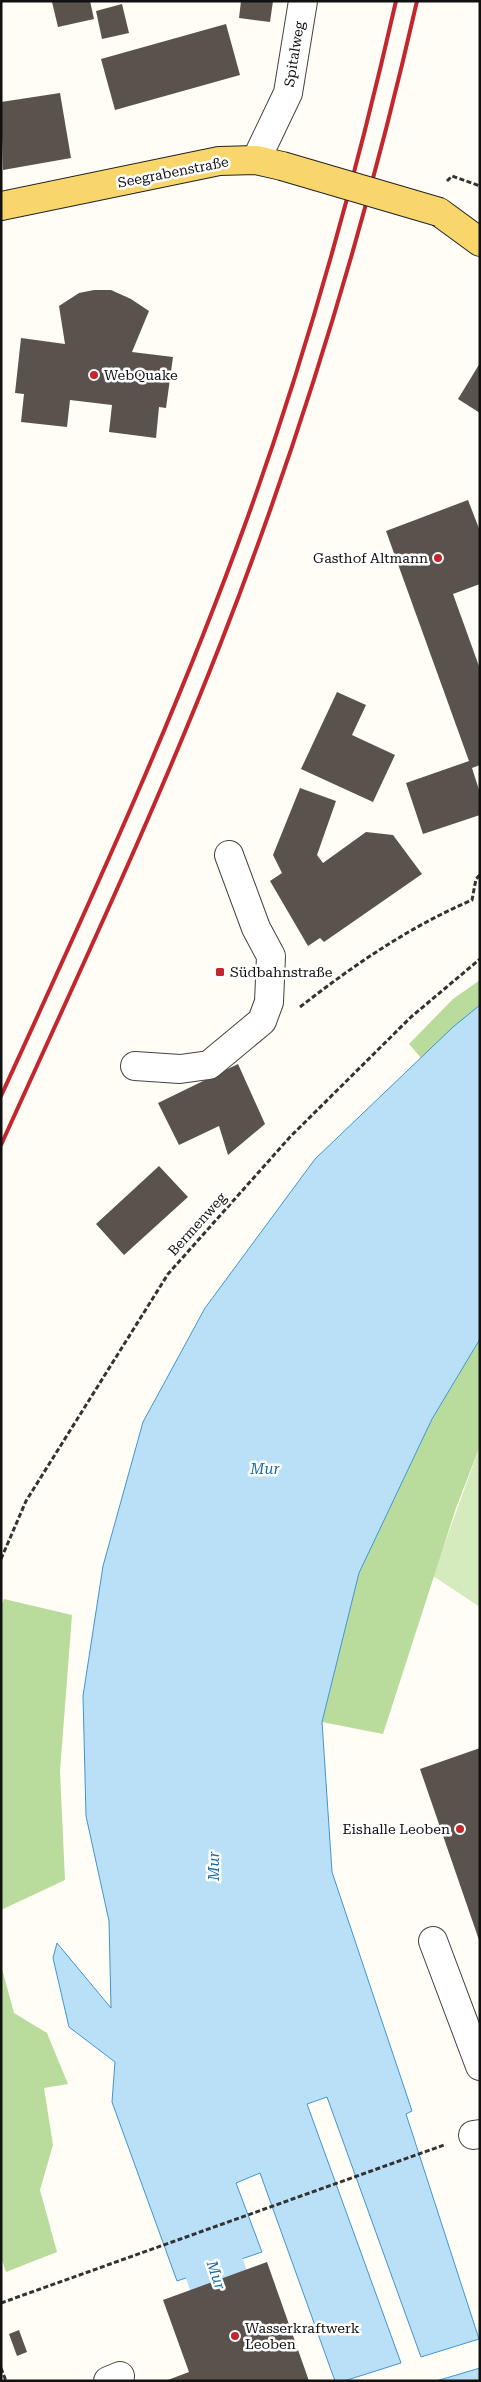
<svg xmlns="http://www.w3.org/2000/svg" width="481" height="2382" viewBox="0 0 481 2382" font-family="'Roboto Serif',serif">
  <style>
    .green { fill: #d5ebbd }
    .forest { fill: #b9dc9c }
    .water { fill: #b9e0f7; stroke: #3f96cf }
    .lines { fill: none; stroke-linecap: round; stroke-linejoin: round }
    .river { stroke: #b9e0f7; stroke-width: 60 }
    .building { fill: #5a524d }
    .minor-casing { stroke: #444; stroke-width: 30 }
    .major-casing { stroke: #222; stroke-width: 30 }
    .path { stroke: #333; stroke-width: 3; stroke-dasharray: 5 2.5; stroke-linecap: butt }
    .minor { stroke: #fff; stroke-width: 28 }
    .major { stroke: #f9d66b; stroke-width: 28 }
    .rail { stroke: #c4262e; stroke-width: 4 }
    .major-bridge-casing { stroke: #222; stroke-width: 30; stroke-linecap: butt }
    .major-bridge { stroke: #f9d66b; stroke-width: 28 }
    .poi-dot { fill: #c4262e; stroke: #fff; stroke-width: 2 }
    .labels { text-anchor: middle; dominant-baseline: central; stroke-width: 5; stroke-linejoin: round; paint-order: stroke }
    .street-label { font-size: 14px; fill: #111; stroke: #fff }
    .poi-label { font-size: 14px; fill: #111; stroke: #fff; text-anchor: start }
    .water-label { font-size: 15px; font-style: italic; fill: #1768a6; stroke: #fff }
  </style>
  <rect width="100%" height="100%" fill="#fffdf5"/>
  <!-- green -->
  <path class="green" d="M480,1446V1607L433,1576Z"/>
  <!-- forest -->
  <path class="forest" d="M480,980V1005L421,1058L409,1044L453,999Z
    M480,1339V1446L456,1508L383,1734L322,1722L359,1573L432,1419Z
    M4,1599L72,1615L60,1771L65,1880L1,1910V1606Z
    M1,1965L14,2013L47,2033L68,2084L44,2088L53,2145L40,2190L57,2252L6,2272L1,2257Z"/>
  <!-- water -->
  <path class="water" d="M480,1005V1339L432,1419L359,1573L322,1722L332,1872L412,2111L406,2114L479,2339L421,2357L327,2097L307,2104L401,2363L344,2381H335L260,2173L236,2183L262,2252L177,2281L112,2102L115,2062L69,2027L53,1958L57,1943L111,2008L109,1921L86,1816L83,1696L103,1566L143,1422L205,1308L315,1159L453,1027Z
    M480,2368V2381H436Z"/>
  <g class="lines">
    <!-- river -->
    <path class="river" d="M187,2191L246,2359"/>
  </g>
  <!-- building -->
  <path class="building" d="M90,1L94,19L58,27L52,2Z
    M241,1H273L270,22L239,18Z
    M122,4L129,33L102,39L96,11Z
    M226,24L240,75L115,110L101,59Z
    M60,93L71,158L3,170L1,102Z
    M94,290H111L131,299L149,311L132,352L173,357L166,408L159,407L156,438L109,432L112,405L70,400L67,427L21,422L24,394L15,393L21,338L65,344L59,306L79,293Z
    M480,363V413L458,399Z
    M468,500L480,531V584L453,594L480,669V765L472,768L480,793V815L423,834L406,783L469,761L386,531Z
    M337,692L366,705L352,735L395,755L373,802L301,769Z
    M300,788L336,801L317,855L323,863L366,832L393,835L422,874L324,942L320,938L308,946L270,881L282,873L273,855Z
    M238,1064L265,1124L228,1155L219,1126L179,1145L158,1103Z
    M159,1166L188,1197L124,1255L96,1224Z
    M480,1748V1940H479L420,1769Z
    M267,2262L309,2381H165L189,2372L163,2300Z
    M19,2330L27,2352L17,2356L9,2334Z"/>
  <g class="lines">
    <defs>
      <path id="minor" d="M256,160L288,93L303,1
        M135,1066L180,1069L209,1065L262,1021L269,1002L271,956L256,928L229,855
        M433,1941L480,2066
        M473,2135L480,2134
        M108,2381L120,2376"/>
      <path id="major" d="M1,206L219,161L256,160L282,166
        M439,212L480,242"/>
    </defs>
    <!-- minor casing -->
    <use href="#minor" class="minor-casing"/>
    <!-- major casing -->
    <use href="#major" class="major-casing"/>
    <!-- path -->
    <path class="path" d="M447,181L452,176L480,186
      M300,1007C354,965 409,927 472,900L476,879L480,875
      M1,1559L26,1501L168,1274L290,1137L411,1017L480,959
      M1,2303L444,2145
      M1,2368L6,2381"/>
    <!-- minor -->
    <use href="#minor" class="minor"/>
    <!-- major -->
    <use href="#major" class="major"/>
    <!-- rail -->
    <path class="rail" d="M1,1096C88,906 176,716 247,519C308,350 356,177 396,1
      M1,1145C76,979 154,814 220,645C302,435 367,221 417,1"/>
    <defs>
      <path id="major-bridge" d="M282,166L439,212"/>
    </defs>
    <!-- major-bridge casing -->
    <use href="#major-bridge" class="major-bridge-casing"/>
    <!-- major-bridge -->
    <use href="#major-bridge" class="major-bridge"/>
  </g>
  <!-- markers -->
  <g class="poi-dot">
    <circle cx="94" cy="375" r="5"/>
    <circle cx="438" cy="558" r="5"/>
    <rect x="215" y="967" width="10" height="10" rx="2.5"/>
    <circle cx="460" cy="1829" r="5"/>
    <circle cx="235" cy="2336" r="5"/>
  </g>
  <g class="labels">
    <!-- street labels -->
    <g class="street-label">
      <text transform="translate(294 54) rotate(-81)">Spitalweg</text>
      <text transform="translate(173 172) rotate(-11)">Seegrabenstraße</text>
      <text transform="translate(197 1224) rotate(-48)">Bermenweg</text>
    </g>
    <!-- poi labels -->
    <g class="poi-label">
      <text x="104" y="375">WebQuake</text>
      <text x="428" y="558" text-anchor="end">Gasthof Altmann</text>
      <text x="230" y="972">Südbahnstraße</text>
      <text x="450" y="1829" text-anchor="end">Eishalle Leoben</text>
      <text x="245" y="2328">Wasserkraftwerk<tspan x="245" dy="16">Leoben</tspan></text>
    </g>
    <!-- water labels -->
    <g class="water-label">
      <text x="265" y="1469">Mur</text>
      <text transform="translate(214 1866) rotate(-90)">Mur</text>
      <text transform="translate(216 2275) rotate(71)">Mur</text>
    </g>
  </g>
  <!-- border -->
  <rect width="481" height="2382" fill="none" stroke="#111111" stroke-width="5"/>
</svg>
